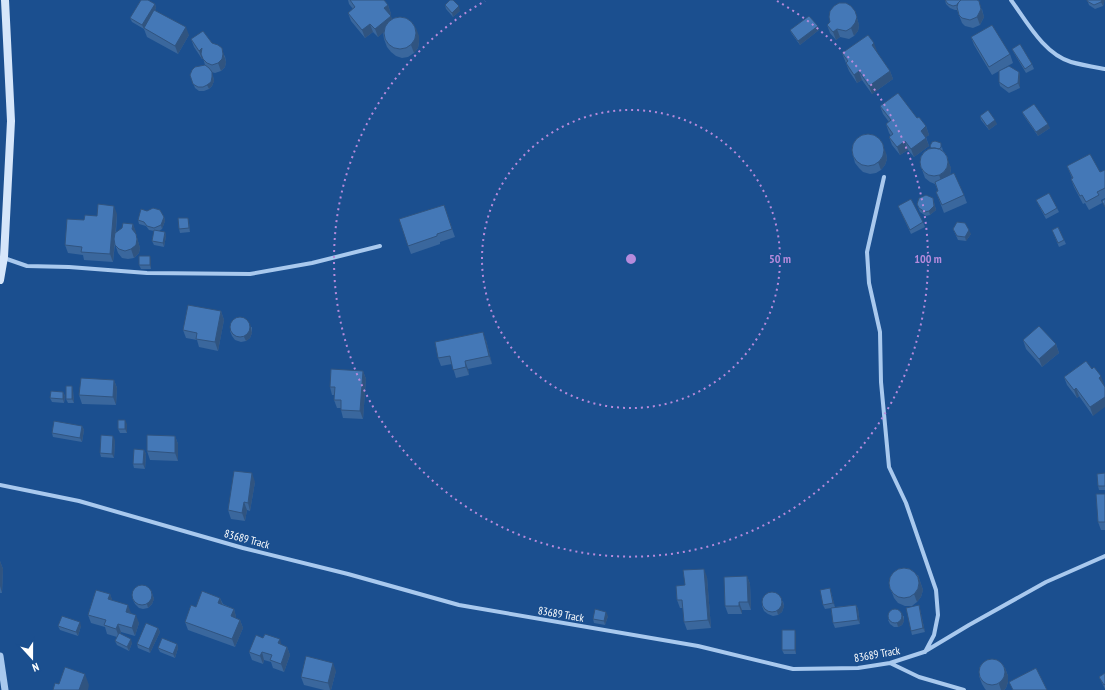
<svg xmlns="http://www.w3.org/2000/svg" width="1105" height="690" viewBox="0 0 1105 690" font-family="'PT Sans Narrow',sans-serif">
  <style>
    .lines { fill: none; stroke-linecap: round; stroke-linejoin: round }
    .minor { stroke: #a9c9ee; stroke-width: 4 }
    .tertiary { stroke: #a9c9ee; stroke-width: 7 }
    .secondary { stroke: #d6e6fa; stroke-width: 8 }
    .wall { fill: #3a679d }
    .shaded-wall { fill: #305480 }
    .building { fill: #4478b7; stroke: #305480 }
    .ring { fill: none; stroke: #b68bdc; stroke-width: 2; stroke-dasharray: 2 4 }
    .labels { text-anchor: middle; dominant-baseline: central; stroke-width: 3; stroke-linejoin: round; paint-order: stroke }
    .street-label { font-size: 11px; fill: #fff; stroke: #1b4f8f }
    .centre { fill: #b68bdc; stroke: #1b4f8f; stroke-width: 2 }
    .ring-label { font-size: 12px; text-anchor: middle; font-weight: bold; fill: #b68bdc; stroke: #1b4f8f; stroke-width: 3; stroke-linejoin: round; paint-order: stroke }
  </style>
  <rect width="100%" height="100%" fill="#1b4f8f"/>
  <g class="lines">
    <!-- minor -->
    <path class="minor" d="M1011,0C1027,22 1044,54 1071,62C1082,65 1094,67 1105,69
      M884,177L867,252L869,283L880,332L881,382L889,467L906,503L936,590L938,615L934,635L925,652
      M4,258L27,266L69,267L147,273L250,274L312,263L380,246
      M0,485L79,501L243,548L348,574L459,605L698,646L793,669L858,668L890,663L924,652L969,625L1046,582L1105,556
      M890,663L919,677L964,690"/>
    <!-- tertiary -->
    <path class="tertiary" d="M0,656L5,690"/>
    <!-- secondary -->
    <path class="secondary" d="M0,280L4,257L11,121L5,0"/>
  </g>
  <!-- wall -->
  <path class="wall" d="M348,0H384L388,5L391,14L390,15L392,19L419,36V42L418,48L414,53L408,57L402,58L396,56L391,52L387,47L384,39L383,32L378,37L373,32L365,38L351,21L348,13L353,9L349,4Z
    M945,0L982,9L984,17L980,25L973,28L965,26L962,23L957,10H955L950,8L946,4Z
    M1087,0L1104,3L1103,6L1095,9L1089,5Z
    M155,4L156,8L155,10L189,35L178,54L147,37L144,29L132,22L130,18Z
    M445,5L460,11L453,17L446,9Z
    M855,11L859,25L858,31L854,36L849,39L840,37L836,40L830,33L827,25Z
    M818,26L819,30L800,45L792,34L790,30Z
    M971,37L1010,54L1013,63L992,75L974,45Z
    M191,39L212,43L225,56L226,62L225,67L221,71L215,73L211,72L213,76L214,81L212,86L209,89L204,91H199L195,88L190,75L205,65L203,58L202,59L194,47Z
    M1012,49L1032,64L1034,69L1026,73L1014,53Z
    M877,51L876,52L890,71L893,79L872,94L862,80L857,83L849,71L842,53Z
    M1019,72L1020,76V88L1009,93L1000,86L999,82Z
    M880,106L917,118L926,126L929,135L926,137L929,146L914,157L908,150L900,155L892,145L889,137L891,136L889,133L886,124L889,122L883,114Z
    M1022,112L1050,128L1038,136L1024,116Z
    M980,116L997,124L989,130L981,120Z
    M942,147L943,151L951,168L950,175L964,195L967,203L944,213L936,192L938,191L935,184L930,182L925,178L920,164Z
    M886,153L887,159L885,165L881,170L876,173L870,174L863,172L859,168L855,163L853,155Z
    M1067,166L1100,172L1105,170V198L1101,200L1102,203L1089,210L1085,203L1083,204L1074,187L1071,179L1072,178Z
    M933,198L936,210L930,215L926,216L920,212L917,204Z
    M1036,200L1057,208L1059,212L1046,219L1038,204Z
    M444,206L455,237L440,242V244L411,254L408,246Z
    M898,206L923,222L925,227L911,234Z
    M117,214L116,233L133,224L140,248L139,253L134,258L128,259L122,258L118,253L115,244L113,262L84,260L83,255L68,253L65,245L84,220L97,216Z
    M164,217L165,221L162,229L159,231L165,232L166,236L164,247L154,245L152,241L154,231L149,230L146,226L139,224L138,220Z
    M189,222L190,232L180,233L179,229Z
    M1058,227L1066,244L1059,247L1052,230Z
    M953,229L971,234L966,241L958,240Z
    M151,260V269H141L139,265Z
    M221,311L224,320L218,351L199,347L197,340L186,338L183,330Z
    M252,327V333L250,338L246,341L241,342L235,340L232,336L230,331Z
    M486,340L492,364L468,369L469,375L456,378L452,364L441,366L438,358Z
    M1023,340L1056,344L1059,353L1042,367L1026,349Z
    M363,371L366,379L363,419L343,418L341,410V408H337L334,400V395H332L330,387Z
    M1064,377L1104,384L1093,416L1079,396L1077,398L1067,385Z
    M114,380L117,388L116,405L82,404L79,395Z
    M72,386L73,390L74,403H68L66,399Z
    M63,392L65,396L64,403L52,402L50,398Z
    M127,424V433H120L118,429Z
    M82,426L84,430L82,442L53,437L52,433Z
    M175,436L178,444V461L150,460L147,451Z
    M115,440L114,458L101,457L100,453Z
    M144,450L146,454L145,469L134,468L133,464Z
    M1105,473V490H1099L1098,486Z
    M255,482L250,511L247,510L245,521L231,519L228,510Z
    M1105,494V530H1101L1098,522Z
    M0,561L3,569L2,593H0Z
    M918,575L923,590L921,597L917,602L912,606H905L898,603L894,598L891,590Z
    M747,576L750,584L751,610H742V614H728L725,606Z
    M707,577L711,628L687,630L684,622L683,608H680L677,600L685,585Z
    M830,588L831,592L835,607L856,605L858,609L860,624L835,628L833,623L831,608L825,609L823,605Z
    M151,590L154,599L152,604L148,608L143,609L139,608L135,604L133,600Z
    M110,594L112,600L131,613L139,623L135,636L121,632L120,634L132,643L129,651L117,645L115,641L117,637L107,634L105,627L91,623L88,615Z
    M220,598L223,604L234,609L236,617V618L240,620L243,628L235,647L188,630L185,622L196,607Z
    M783,601L784,606L782,612L778,615L773,616L768,614L764,611L762,606Z
    M919,605L920,609L925,632L912,635L911,631Z
    M608,616L605,625L594,623L593,619Z
    M904,616V621L902,625L898,627H894L890,624L888,620Z
    M58,626H81L78,636L60,630Z
    M158,628L160,632L150,653L138,648L137,644Z
    M796,634V654H784L782,650Z
    M177,644L178,648L175,658L160,652L158,648Z
    M282,645L287,647L290,655L284,672L273,668L271,662L264,660L263,664L252,660L249,652Z
    M1005,668L1008,676V682L1006,688L1004,690H986L985,689L982,684L979,676Z
    M336,671L331,690H324L304,685L301,677Z
    M1105,673V689L1099,677Z"/>
  <!-- shaded-wall -->
  <path class="shaded-wall" d="M1102,0H1105L1103,6L1101,2Z
    M979,1L984,17L980,25L977,17Z
    M155,4L156,8L144,29L142,25Z
    M388,5L391,14L387,17L384,8Z
    M459,6L460,11L453,17L452,13Z
    M855,11L859,25L858,31L854,36L851,28Z
    M391,16L394,24L378,37L375,29Z
    M370,24L373,32L365,38L362,30Z
    M818,26L819,30L800,45L798,41Z
    M186,27L189,35L178,54L175,46Z
    M416,28L419,36V42L418,48L414,53L411,45Z
    M837,29L840,37L836,40L833,32Z
    M874,43L877,51L875,53L872,45Z
    M202,48L205,56L202,59L199,51Z
    M222,48L226,62L225,67L221,71L218,63Z
    M859,71L862,80L857,83L854,75Z
    M890,71L893,79L872,94L869,86Z
    M212,72L213,76L214,81L212,86L209,89L207,85Z
    M1019,72L1020,76V88L1018,83Z
    M995,120L997,124L989,130L987,126Z
    M1048,124L1050,128L1038,136L1036,132Z
    M926,126L929,135L924,139L921,131Z
    M926,138L929,146L914,157L911,149Z
    M905,141L908,150L900,155L897,147Z
    M883,145L886,153L887,159L885,165L881,170L878,162Z
    M948,160L951,168L950,174L947,180L942,183L939,175Z
    M933,198L936,210L930,215L929,211Z
    M114,206L117,214L113,262L110,254Z
    M164,217L165,221L162,229L161,225Z
    M188,218L189,222L190,232L189,228Z
    M133,224L136,232L135,237L132,229Z
    M969,230L971,234L966,241L965,237Z
    M165,232L166,236L164,247L163,243Z
    M136,234L140,248L139,253L134,258L131,249Z
    M150,256L151,260V269L150,265Z
    M221,311L224,320L218,351L215,342Z
    M250,323L252,333L250,338L246,341L244,337Z
    M483,332L486,340L492,364L489,356Z
    M1056,344L1059,353L1042,367L1039,359Z
    M465,361L468,369L469,375L466,367Z
    M363,371L366,379L363,419L360,411Z
    M1101,376L1104,384L1102,386L1099,378Z
    M114,380L117,388L116,405L113,397Z
    M72,386L73,390L74,403L72,399Z
    M1076,388L1079,396L1077,398L1074,390Z
    M63,392L65,396L64,403L63,399Z
    M1105,397V407L1093,416L1090,407Z
    M125,420L127,424V433L125,429Z
    M82,426L84,430L82,442L80,438Z
    M113,436L115,440L114,458L112,454Z
    M175,436L178,444V461L175,453Z
    M144,450L146,454L145,469L143,464Z
    M252,473L255,482L250,511L248,503Z
    M244,502L247,510L245,521L242,513Z
    M0,561L3,569L2,593L0,586Z
    M704,569L707,577L711,628L708,620Z
    M918,575L923,590L921,597L917,602L914,594Z
    M747,576L750,584L751,610L748,602Z
    M830,588L831,592L835,607L833,603Z
    M151,590L154,599L152,604L148,608L147,604Z
    M110,594L113,602L108,599Z
    M781,597L784,606L782,612L778,615L777,611Z
    M220,598L223,606L218,603Z
    M739,602L742,610V614L739,606Z
    M128,605L131,613L126,612Z
    M856,605L858,609L860,624L858,620Z
    M919,605L920,609L925,632L923,628Z
    M234,609L236,617L234,624L231,616Z
    M606,612L608,616L605,625L604,621Z
    M902,612L904,621L902,625L898,627L897,623Z
    M136,615L139,623L135,636L132,628Z
    M240,620L243,628L235,647L232,639Z
    M80,622L81,626L78,636L76,632Z
    M118,624L121,632L119,637L116,629Z
    M158,628L160,632L150,653L149,649Z
    M795,630L796,634V654L795,650Z
    M131,639L132,643L129,651L127,647Z
    M280,639L282,647L278,643Z
    M177,644L178,648L175,658L173,654Z
    M287,647L290,655L284,672L281,664Z
    M262,652L264,660L263,664L260,656Z
    M333,663L336,671L331,690H330L328,683Z
    M1005,668L1008,676V682L1006,688L1004,690H1001L999,684Z
    M85,674L89,685L88,690H79Z"/>
  <!-- building -->
  <path class="building" d="M141,0H148L155,4L142,25L130,18Z
    M350,0H384L388,5L384,8L391,16L375,29L370,24L362,30L348,13L355,7Z
    M450,0H453L459,6L452,13L445,5Z
    M945,0H961L958,3L957,5L953,6L948,4Z
    M961,0H977L979,1L981,9L977,17L970,20L962,18L959,15L957,7L958,3Z
    M1087,0H1102L1101,2L1094,5L1087,1Z
    M839,3H846L851,6L855,11L857,17L855,23L851,28L846,31L837,29L833,32L827,25L830,22L829,17L830,11L834,6Z
    M154,10L186,27L175,46L144,28Z
    M809,16L818,26L798,41L790,30Z
    M384 33a16 16 0 1 1 32 0a16 16 0 1 1-32 0Z
    M992,25L1010,54L989,67L971,37Z
    M203,31L212,43L218,45L222,48L223,54L222,59L218,63L212,65L207,63L203,59L201,54L202,48L199,51L191,39Z
    M868,35L874,43L872,45L890,71L869,86L859,71L854,75L846,63L848,61L842,53Z
    M1020,44L1032,64L1025,69L1012,49Z
    M205,65L209,68L212,72V77L211,82L207,85L203,87H198L193,84L190,75L192,70L195,67Z
    M1009,66L1019,72L1018,83L1008,88L999,82V71Z
    M898,93L917,118L919,117L926,126L921,131L926,138L911,149L905,141L897,147L889,137L893,134L886,124L891,120L880,106Z
    M1034,104L1048,124L1036,132L1022,112Z
    M988,110L995,120L987,126L980,116Z
    M852 150a16 16 0 1 1 32 0a16 16 0 1 1-32 0Z
    M935,141L941,143V147L939,149L935,148H931L930,146L932,142Z
    M920 162a14 14 0 1 1 28 0a14 14 0 1 1-28 0Z
    M1090,154L1100,172L1105,170V188L1097,192L1099,195L1086,202L1082,195L1080,196L1071,179L1073,178L1067,166Z
    M954,173L964,195L942,205L936,192L938,191L935,182Z
    M1049,193L1057,208L1045,215L1036,200Z
    M926,195L933,198L934,206L929,211L925,212L919,208L917,204L919,198Z
    M911,199L923,222L910,230L898,206Z
    M1105,199V207L1102,201Z
    M98,204L114,206L110,254L81,252L82,247L65,245L67,219L84,220L85,215L97,216Z
    M444,205L452,229L437,234V236L408,246L399,219Z
    M153,208L160,210L164,217L161,225L154,228L147,226L144,222L138,220L141,209L147,211Z
    M178,218H188L189,228L179,229Z
    M957,222L965,223L969,230L965,237L957,236L953,229Z
    M123,223L133,224L132,229L136,234L137,239L136,245L131,249L125,251L119,249L115,245L114,239L115,233L122,228Z
    M1058,227L1064,240L1058,243L1052,230Z
    M154,230L165,232L163,243L152,241Z
    M139,256H150V265H139Z
    M188,305L221,311L215,342L196,339L197,333L183,330Z
    M230 327a10 10 0 1 1 20 0a10 10 0 1 1-20 0Z
    M1039,326L1056,344L1039,359L1023,340Z
    M483,332L489,356L465,361L466,367L453,370L450,356L438,358L435,342Z
    M1086,361L1092,369L1094,367L1101,376L1099,378L1105,387V397L1090,407L1076,388L1074,390L1064,377Z
    M331,369L363,371L360,411L341,410V400H334L335,387H330Z
    M81,378L114,380L113,397L79,395Z
    M66,386H72V399H66Z
    M51,391L63,392V399L50,398Z
    M118,420H125V429H118Z
    M54,421L82,426L80,438L52,433Z
    M101,435L113,436L112,454L100,453Z
    M147,435L175,436V453L147,451Z
    M134,449L144,450L143,464H133Z
    M234,471L252,473L248,503L244,502L242,513L228,510Z
    M1105,473V486H1098L1097,474Z
    M1096,494H1105V522H1098Z
    M889 583a15 15 0 1 1 30 0a15 15 0 1 1-30 0Z
    M704,569L708,620L684,622L682,600H677L676,586L685,585L683,570Z
    M747,576L748,602H739V606H725L724,577Z
    M132 595a10 10 0 1 1 20 0a10 10 0 1 1-20 0Z
    M830,588L833,603L823,605L820,590Z
    M96,590L110,594L108,599L128,605L126,612L136,615L132,628L118,624L116,629L104,625L106,620L88,615Z
    M202,591L220,598L218,603L234,609L231,616L240,620L232,639L185,622L191,605L196,607Z
    M762 602a10 10 0 1 1 20 0a10 10 0 1 1-20 0Z
    M856,605L858,620L833,623L831,608Z
    M919,605L923,628L911,631L906,608Z
    M888 616a7 7 0 1 1 14 0a7 7 0 1 1-14 0Z
    M595,609L606,612L604,621L593,619Z
    M62,616L80,622L76,632L58,626Z
    M146,623L158,628L149,649L137,644Z
    M782,630H795V650H782Z
    M119,633L131,639L127,647L115,641Z
    M265,634L280,639L278,643L287,647L281,664L270,660L272,655L262,652L260,656L249,652L256,635L263,638Z
    M162,638L177,644L173,654L158,648Z
    M306,656L333,663L328,683L301,677Z
    M979 672a13 13 0 1 1 26 0a13 13 0 1 1-26 0Z
    M65,667L85,674L79,690H53L55,683L59,684Z
    M1036,668L1047,690H1013L1009,682Z
    M1105,673V684L1104,685L1099,677Z"/>
  <!-- distance rings -->
  <g class="ring">
    <circle cx="631" cy="259" r="149"/>
    <path d="M777 1A297 297 0 1 1 485 1"/>
  </g>
  <g class="labels">
    <!-- street labels -->
    <g class="street-label">
      <text transform="translate(247 539) rotate(15)">83689 Track</text>
      <text transform="translate(561 614) rotate(10)">83689 Track</text>
      <text transform="translate(877 654) rotate(-10)">83689 Track</text>
    </g>
  </g>
  <circle cx="631" cy="259" r="6" class="centre"/>
  <g class="ring-label">
    <text x="780" y="263">50 m</text>
    <text x="928" y="263">100 m</text>
  </g>
  <!-- north arrow -->
  <g transform="translate(32 658) rotate(159)" stroke="#1b4f8f" stroke-width="3" paint-order="stroke">
  <path d="M0-3L7 15L0 10L-7 15Z" fill="#ffffff"/>
  <text y="-6" font-size="11" font-weight="bold" text-anchor="middle" fill="#ffffff">N</text>
  </g>
</svg>
